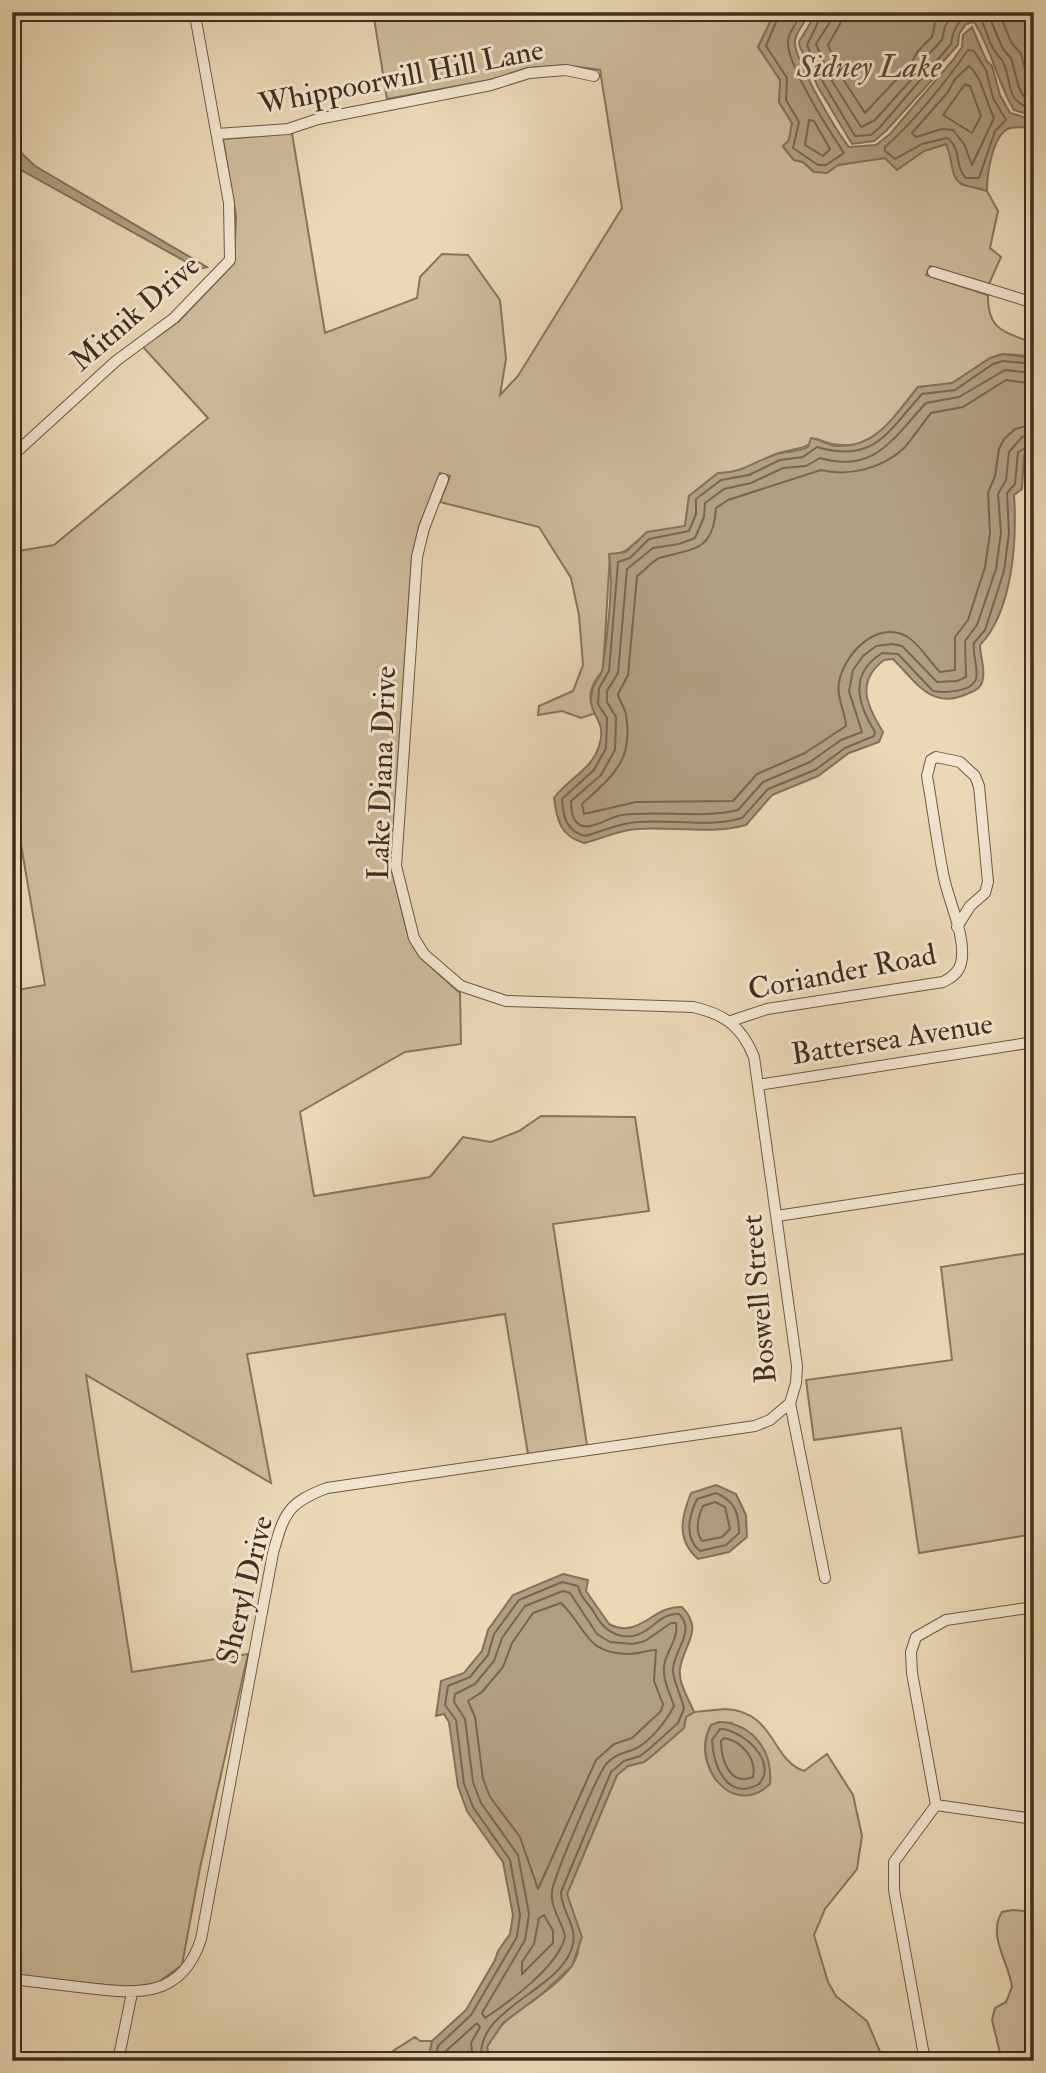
<svg xmlns="http://www.w3.org/2000/svg" width="1046" height="2073" viewBox="0 0 1046 2073" font-family="'IM FELL Double Pica',serif">
  <style>
    .green { fill: #cebc9c; stroke: #87755c; stroke-width: 2; fill-rule: evenodd }
    .water { fill: #b19f82; stroke: #84725a; stroke-width: 2 }
    .lines { fill: none; stroke-linecap: round; stroke-linejoin: round }
    .shore { stroke: #786650; stroke-width: 2 }
    .street-casing { stroke: #6b5943; stroke-width: 12 }
    .street { stroke: #f2e6d0; stroke-width: 10 }
    .labels { text-anchor: middle; dominant-baseline: central; stroke-width: 6; stroke-linejoin: round; paint-order: stroke }
    .street-label { font-size: 30px; fill: #402e1d; stroke: #f2e6d0 }
    .water-label { font-size: 32px; font-style: italic; fill: #5c4a36; stroke: #f2e6d0 }
  </style>
  <rect width="100%" height="100%" fill="#ebd9b6"/>
  <filter id="stains"><feTurbulence type="fractalNoise" baseFrequency=".00286" numOctaves="4"/><feColorMatrix values="0 0 0 0 .2 0 0 0 0 .09 0 0 0 0 .02 0 0 0 .5 -.17"/></filter>
  <radialGradient id="worn" r=".72"><stop offset=".6" stop-color="#630" stop-opacity="0"/><stop offset="1" stop-color="#630" stop-opacity=".3"/></radialGradient>
  <!-- green -->
  <path class="green" d="M373,12H775L758,47L781,80L779,102L792,123L789,140L783,147L794,160L803,162L814,172L848,163L885,158L897,169L924,151L946,144L961,184L987,191L998,211L990,248L1001,257L989,284L930,266L926,275L988,295C987,332 1006,331 1034,344V358C984,345 988,372 952,383C942,387 929,386 918,387C889,422 870,461 817,439C803,451 792,448 776,454C757,462 740,474 718,473L689,496L685,526C674,530 661,529 650,533C633,539 629,556 610,554L603,671C592,682 585,699 596,713L581,718L562,711L538,715L539,706L573,691L583,665L579,615L571,578L539,527L440,502L450,476L440,473L419,527L412,557L391,867L409,939L420,957L460,993L461,1044L405,1052L300,1112L314,1196L430,1177L463,1137L491,1142L519,1131L541,1116L635,1117L649,1211L553,1224L587,1445L528,1454L505,1314L247,1354L271,1483L86,1375L132,1672L248,1654L200,1868L182,1965L156,1984L133,1988L12,1975V991L45,985L12,792V552L54,545L208,418L143,347L179,321L234,263L236,216L223,139L292,133L325,333L417,298L420,277L442,254L468,255L500,300L506,359L500,395L518,376L622,208L600,70L565,65L528,68L490,80L387,99Z
    M1034,1252V1534L919,1553L901,1428L814,1440L806,1380L952,1360L941,1267Z
    M725,1709C775,1711 771,1760 804,1771L827,1754L853,1795L862,1836L857,1869L825,1909L814,1935L828,1982L836,1996L867,2021L884,2061H489L487,2047C492,2038 498,2028 506,2021C525,2004 574,1978 578,1951C582,1929 571,1914 567,1894L617,1775L628,1766L644,1762L653,1755L684,1728L686,1717L694,1712ZM719,1722L732,1723L769,1764V1784L716,1780C704,1763 701,1743 711,1725Z
    M1013,1910L1034,1912V2061H1002L992,2020L995,2008L1006,2002L1012,1987C1009,1962 987,1936 1002,1912Z
    M415,2037L420,2041H432L428,2061H377Z"/>
  <!-- water -->
  <path class="water" d="M775,12H812C806,20 797,30 795,40C792,57 837,132 849,147L876,145L890,134L953,60L962,47L963,35L972,27L986,60L992,66L1000,95L1010,113L1034,120V128C1027,128 1017,126 1010,128C992,134 987,175 987,191C979,188 972,187 964,185C949,180 953,156 946,144L924,151L897,170L885,158L838,165L827,173L814,172L803,162L794,160L783,146L789,140L792,123L779,102L780,80L758,47Z
    M817,12H1034V116L1014,110C997,82 992,50 974,22L966,24L959,34L958,45L938,67L933,79L886,131L874,141L852,144L818,87L800,47L799,42Z
    M12,144L35,166L207,267L199,269L12,165Z
    M1003,354L1034,358V448L1024,455L1022,489L1014,495C1017,540 1013,611 980,645C980,656 985,667 983,678C982,687 977,690 969,693C932,711 917,683 893,659L884,660C855,682 867,706 883,732L879,742L849,753L818,776L772,795L746,825C711,835 672,826 637,829C618,830 602,839 584,843C560,836 557,820 554,798C567,779 592,770 599,746C607,723 592,717 591,701C591,681 601,680 603,667C607,631 614,590 609,554L626,552L647,532L685,526L689,496L718,473C742,474 759,458 781,453C791,451 799,452 808,447L811,438C820,439 828,446 837,446C877,448 896,414 918,387L952,383L990,358Z
    M716,1485L736,1494L746,1515L747,1537L729,1552L698,1559C676,1539 681,1518 691,1493Z
    M563,1574L588,1580L586,1591L609,1624C639,1640 653,1605 682,1607C705,1631 683,1644 680,1669C678,1683 689,1699 694,1712L686,1717L684,1728L653,1755L644,1762L628,1766L617,1775L567,1894L582,1937L572,1966L543,1993L503,2023L487,2047L489,2061H428L432,2041L466,2010L495,1960L498,1951L510,1934L513,1915L503,1862L467,1811L458,1786L449,1722L444,1714L436,1716L441,1681L464,1673L482,1651L488,1630L513,1595Z
    M720,1722C753,1724 773,1751 770,1784C732,1820 690,1764 711,1725Z"/>
  <g class="lines">
    <!-- shore -->
    <path class="shore" d="M780,12L766,46L787,78L786,100L799,122L793,148L818,165H826L844,153C830,132 786,64 788,41C789,31 798,20 804,12
      M823,12L807,45L824,84L855,136L871,135L881,126L951,44C953,29 961,10 980,18C987,29 988,43 996,53C998,57 1001,57 1003,62C1014,85 1003,100 1034,110
      M831,12L830,22L816,44L832,81L861,127L875,120L919,71L926,57L942,40L945,26L956,12
      M842,12L840,24L828,45L841,76L865,113L910,65L918,51L932,37L935,23L942,12
      M987,12L1003,49L1011,58L1019,88L1024,97L1034,101
      M999,12L1011,42L1021,54L1029,84L1034,89
      M968,50L974,51L986,70L993,98L1006,120L995,131L979,178H966C954,167 962,148 947,138L922,144L895,159L885,151V147C917,119 944,84 968,50Z
      M969,66C982,77 986,102 994,118L972,165L964,144L953,130L942,129L916,137L912,133L948,92L955,79Z
      M965,84L970,86L981,116L972,133L943,115Z
      M809,120L814,121L830,149L823,156L805,145Z
      M1034,364L1003,361L993,364L955,390L922,394C887,432 875,464 817,447L803,457L780,460L749,475L721,480L696,499V514L689,531L649,539L630,558L618,562L609,671L599,688L598,704L607,718L606,748L594,770L562,799C563,816 566,831 585,836C603,831 619,823 638,822C671,819 709,828 742,818L768,789L815,770L845,748L874,736L875,732C857,703 849,674 882,653L898,654L933,691C944,693 972,692 976,679C979,668 972,654 974,643L985,630L1004,571L1009,533L1007,493L1015,484L1018,452L1034,443
      M1034,373L1005,370L959,397L926,403C894,437 875,474 820,458L806,466L783,468L751,483L724,489L705,503L704,517L695,538L679,544L653,548L627,569L618,673L607,691V702L616,717L615,750L601,775L571,801C571,809 572,821 580,825C591,831 611,816 622,815C660,810 701,819 738,810L763,782L810,762L841,740L862,732L849,691L853,670L863,656L876,646L892,644L902,646L937,682L957,681L966,677L965,641L977,625L996,569L1001,533L998,494L1006,480L1009,452L1022,437L1034,434
      M1034,384L1006,380L963,407L931,413C922,424 914,437 904,448C883,468 849,477 821,470L728,500L716,508C713,552 694,548 659,558C652,561 645,571 637,576L628,675L618,694C619,701 625,707 626,715C634,761 612,776 582,804L584,814L636,802L733,801L757,774L805,753L846,726C846,713 836,698 839,683C843,656 875,620 906,636C920,644 929,661 940,672L955,670V637L968,620L985,567L990,533L988,493L995,476L999,449L1004,439L1015,429L1034,424
      M716,1493C735,1501 739,1513 739,1533L726,1545L700,1551C683,1537 689,1516 697,1499Z
      M715,1502L725,1507L730,1529L722,1537L702,1541C694,1530 698,1517 703,1506Z
      M563,1591L570,1593L597,1634L610,1642L633,1644L645,1641L671,1623H676C679,1640 665,1652 664,1667C663,1682 670,1693 674,1706C667,1720 650,1742 635,1749C624,1753 616,1754 607,1763C598,1772 554,1877 552,1891C550,1908 562,1921 565,1936C560,1965 509,2002 485,2018L482,2013L525,1940L529,1914L518,1855L481,1803L473,1782L465,1719L454,1702L455,1694L475,1684L494,1661L502,1638L525,1606Z
      M561,1603C587,1628 585,1654 629,1654C639,1654 648,1650 656,1650L654,1681L663,1704L661,1711L632,1738L614,1744L596,1760L538,1889L520,1837L490,1797L483,1779L475,1717L468,1701L482,1692L503,1667L512,1643L533,1613Z
      M720,1729C741,1729 779,1761 759,1784C727,1802 713,1765 712,1740Z
      M724,1738C742,1741 757,1759 753,1777C729,1787 721,1758 721,1741Z
      M544,1915L553,1931V1943L522,1974V1962L534,1944L539,1918Z
      M435,2061L438,2046L471,2015L501,1964L517,1937L520,1915L510,1860L473,1807L464,1784L456,1720L445,1705L448,1686L470,1677L488,1655L494,1634L519,1600L562,1582L578,1586C580,1598 589,1603 595,1614C604,1632 625,1644 645,1631C657,1624 663,1613 679,1614C697,1631 672,1652 673,1671C674,1685 682,1696 684,1709L678,1723L648,1750L640,1756L624,1761L611,1772L561,1892C561,1912 579,1927 572,1948C558,1992 472,2010 482,2061
      M443,2061L446,2051L477,2023L480,2027L471,2043L473,2061"/>
    <defs>
      <path id="street" d="M217,134L288,129L318,119L491,85L529,73L566,70L594,76
        M933,272L1034,303
        M12,456L116,361L174,318L230,260L229,203L195,15
        M443,479L424,528L417,557L396,866L414,938L424,954L461,986L506,1001L693,1007C725,1014 742,1027 754,1057L797,1366L796,1383L790,1403L825,1578
        M731,1021L767,1009L943,982C951,978 959,973 961,963C967,939 949,902 944,878C937,844 933,810 927,776L931,760L936,757L960,762L975,776L979,786L988,882L985,893L970,906L957,927
        M758,1085L1034,1042
        M777,1216L1034,1177
        M936,1805L1034,1819
        M12,1979C37,1982 62,1985 87,1988C139,1994 182,1998 201,1939L273,1553C284,1514 287,1503 327,1488L755,1426L770,1420L790,1403
        M118,2061L132,1993
        M925,2061L894,1890V1862L936,1805L912,1673L911,1652L916,1637L946,1620L1034,1607"/>
    </defs>
    <!-- street casing -->
    <use href="#street" class="street-casing"/>
    <!-- street -->
    <use href="#street" class="street"/>
  </g>
  <g class="labels">
    <!-- street labels -->
    <g class="street-label">
      <text transform="translate(401 77) rotate(-11)">Whippoorwill Hill Lane</text>
      <text transform="translate(135 313) rotate(-41)">Mitnik Drive</text>
      <text transform="translate(382 773) rotate(-88)">Lake Diana Drive</text>
      <text transform="translate(842 972) rotate(-11)">Coriander Road</text>
      <text transform="translate(892 1039) rotate(-9)">Battersea Avenue</text>
      <text transform="translate(759 1299) rotate(-95)">Boswell Street</text>
      <text transform="translate(245 1590) rotate(-76)">Sheryl Drive</text>
    </g>
    <!-- water labels -->
    <g class="water-label">
      <text x="869" y="67">Sidney Lake</text>
    </g>
  </g>
  <!-- margin -->
  <rect width="1046" height="2073" fill="none" stroke="#ebd9b6" stroke-width="42"/>
  <rect x="14" y="14" width="1018" height="2045" fill="none" stroke="#402e1d" stroke-width="3.5"/>
  <rect x="21" y="21" width="1004" height="2031" fill="none" stroke="#402e1d" stroke-width="2"/>
  <rect width="100%" height="100%" filter="url(#stains)"/>
  <rect width="100%" height="100%" fill="url(#worn)"/>
</svg>
